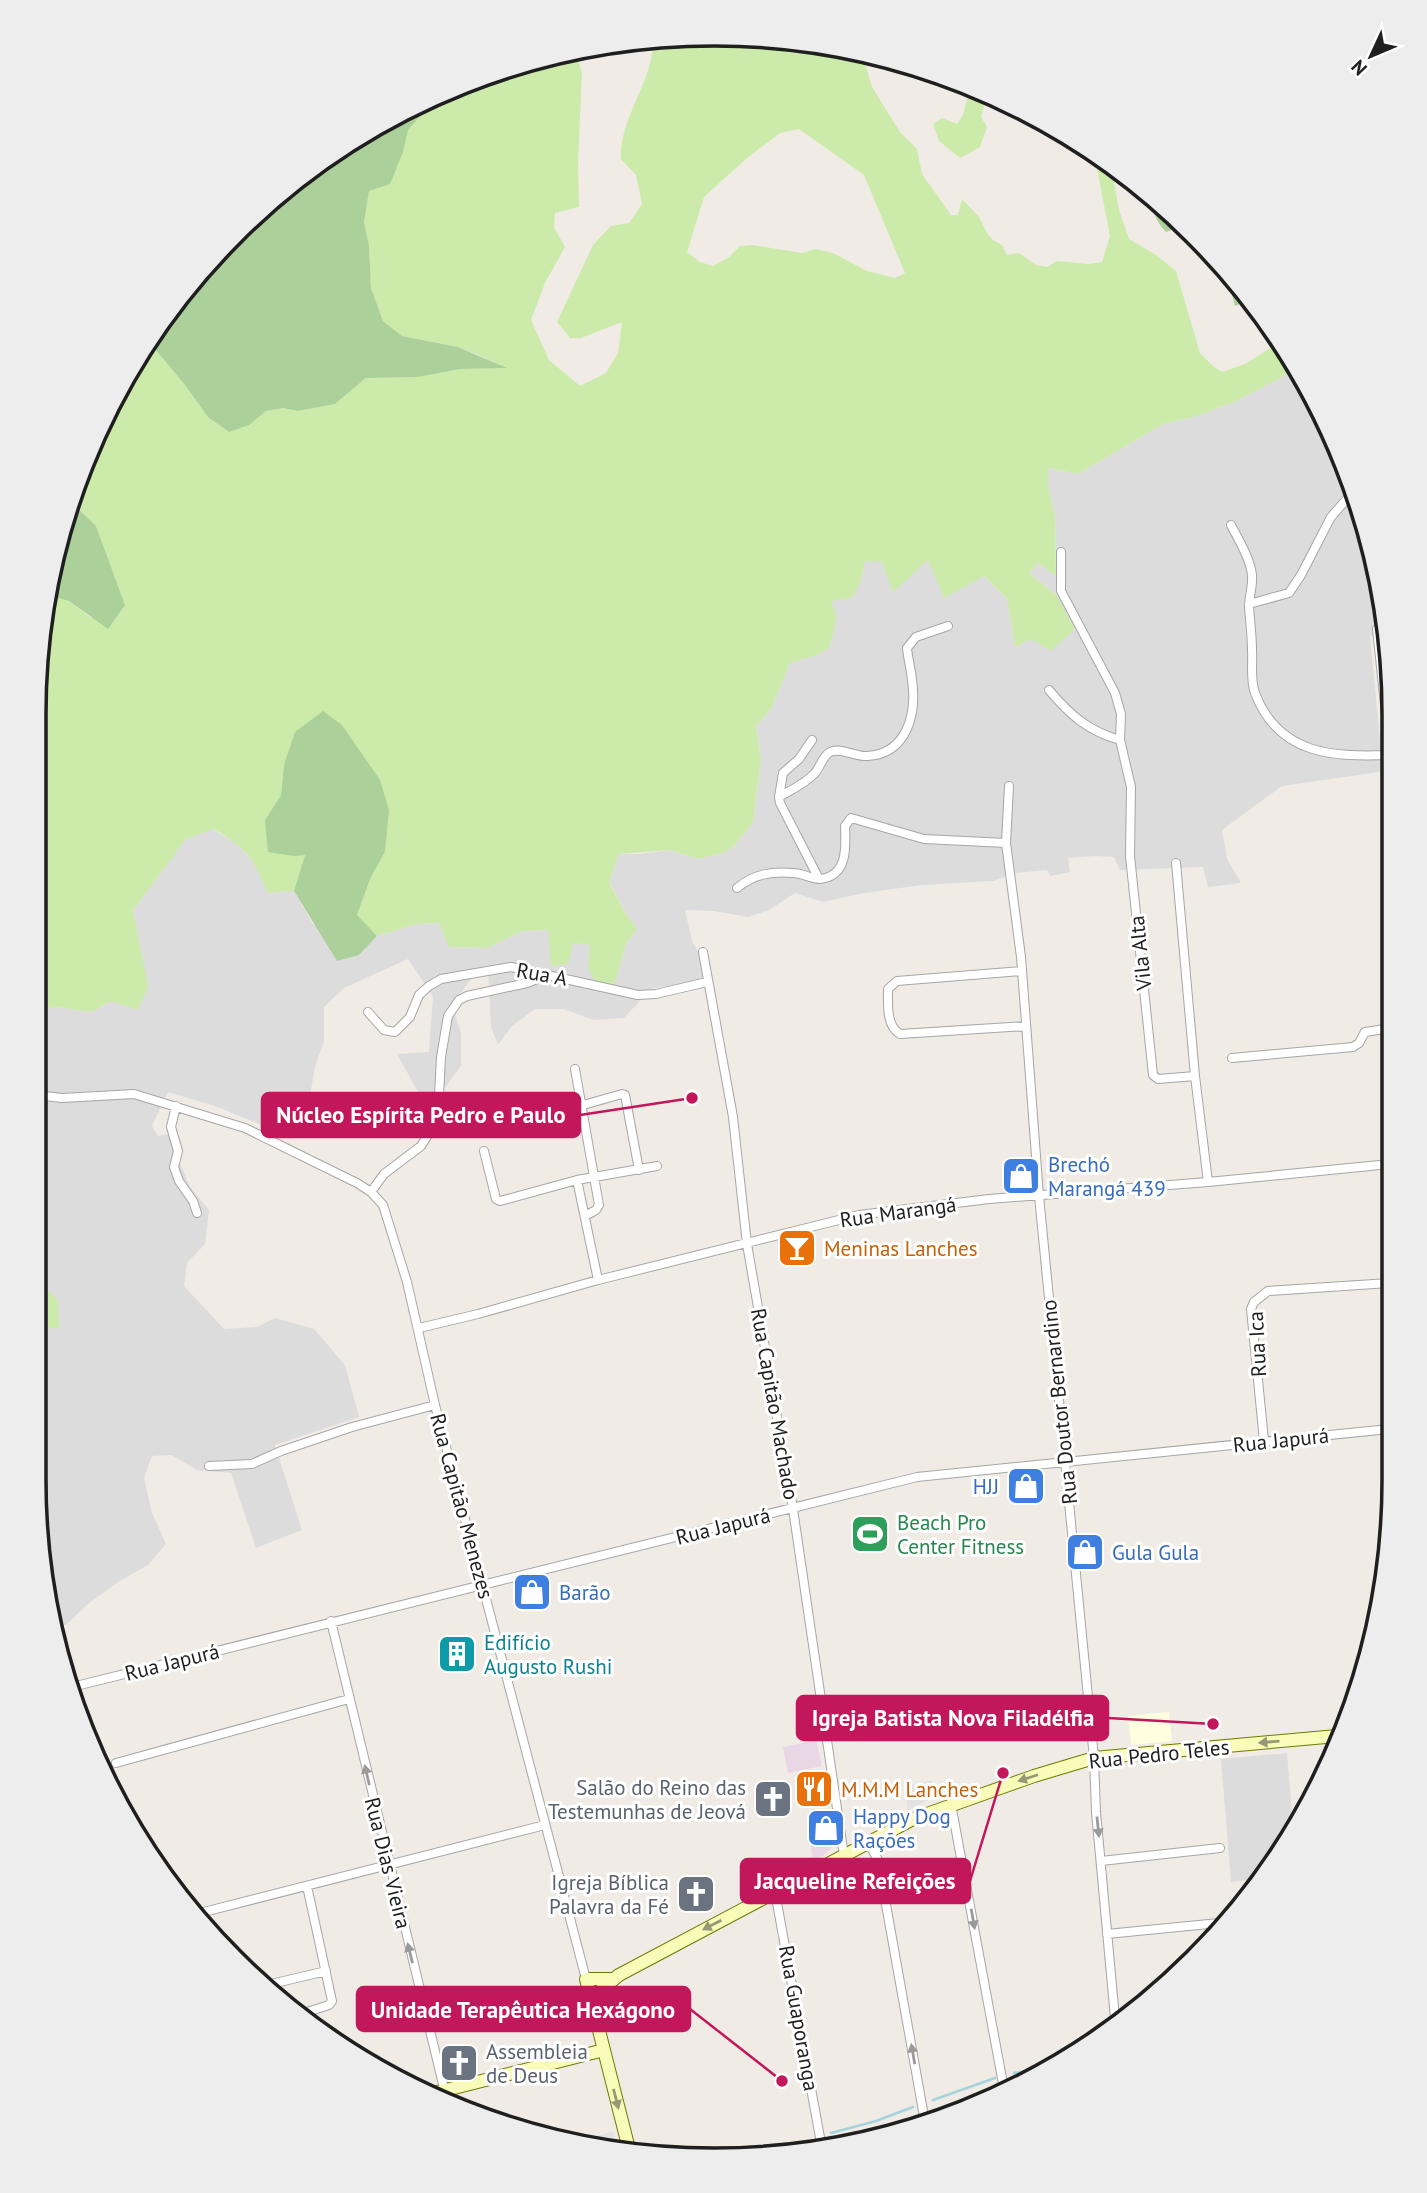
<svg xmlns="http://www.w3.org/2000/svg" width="1427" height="2193" viewBox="0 0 1427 2193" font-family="'PT Sans',sans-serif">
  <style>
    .residential { fill: #dddcdc }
    .industrial { fill: #e9d7e6 }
    .education { fill: #fffedf }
    .grass { fill: #ccebaa; fill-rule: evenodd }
    .forest { fill: #abd099 }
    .parking { fill: #e3e3e3 }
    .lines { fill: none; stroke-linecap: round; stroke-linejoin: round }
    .stream { stroke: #a5d3de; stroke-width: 2.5 }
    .street-casing { stroke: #a6a6a6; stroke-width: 10 }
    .secondary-casing { stroke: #707903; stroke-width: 14 }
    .street { stroke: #fff; stroke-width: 8 }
    .secondary { stroke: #f9fbb9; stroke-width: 12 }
    .oneway { fill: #979874 }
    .oneway2 { fill: #9a9a9a }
    .labels { text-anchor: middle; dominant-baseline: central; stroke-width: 6; stroke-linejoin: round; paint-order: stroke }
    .street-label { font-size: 21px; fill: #1f1f1f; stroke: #fff }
    .shop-label { font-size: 21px; fill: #366cbe; stroke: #fff; text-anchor: start }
    .food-label { font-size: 21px; fill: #c56008; stroke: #fff; text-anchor: start }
    .leisure-label { font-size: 21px; fill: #27864d; stroke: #fff; text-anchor: start }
    .culture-label { font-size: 21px; fill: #0d838f; stroke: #fff; text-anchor: start }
    .worship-label { font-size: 21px; fill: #5b616d; stroke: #fff; text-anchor: end }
    .rim { fill: none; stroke: #1f1f1f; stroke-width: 3.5 }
    .leader { fill: none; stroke: #c2185b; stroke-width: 2.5 }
    .callout-dot { fill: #c2185b; stroke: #fff; stroke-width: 2.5 }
    .callout { fill: #c2185b; stroke: #c2185b; stroke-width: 2.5 }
    .callout-label { font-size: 23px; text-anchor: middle; font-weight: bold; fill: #fff }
  </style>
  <rect width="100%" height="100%" fill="#f0ece5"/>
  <!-- residential -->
  <path class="residential" d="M1294,371L1298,372L1324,413L1371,538L1386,633L1370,636L1380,739L1386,771L1282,786L1222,830L1227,859L1241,883L1208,887L1203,867L1120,870L1114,857L1095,856L1068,858L1070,872L1050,876L1047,870L1016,873L993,881L922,885L864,893L823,902L795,893L769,910L748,917L714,911L685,910L692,941L701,957L704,982L652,988L624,1018L594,1020L563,1009H535L512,1026L498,1045L491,1027L488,969L472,978L452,1004L461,1033V1066L444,1089L425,1100L418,1092L397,1054L429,1052L433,996L408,959L344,988L324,1007V1041L315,1067L310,1096L271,1092L274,1130L215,1106L168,1092L152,1126L158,1136L168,1134L190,1187L209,1210L205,1244L187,1263L184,1286L224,1329L257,1327L275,1318L314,1329L345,1365L359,1417L275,1445L302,1530L256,1548L231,1473L197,1470L171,1455L152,1456L144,1478L152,1513L166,1544L148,1565L120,1581L89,1603L67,1624L58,1628L33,1479L34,1324L41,1327L58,1301L38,1280L35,1266L36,1011L56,1007L92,1012L111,1001L139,942L133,910L185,839L212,829L236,843L258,866L267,893L294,891L313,924L359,955L377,936L417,924L439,923L450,947L487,948L523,931L549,930L573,943L591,945L614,986L626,944L637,929L624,911L609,881L619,854H638L670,850L698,859L723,853L735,845L753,822L761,760L756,726L772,707L790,663L817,655L831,601L861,581L865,560H928L965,585L984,576L1007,599L1015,647L1031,639L1057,596L1029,573L1038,563L1056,575L1055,515L1048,488V468L1078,474L1163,424L1194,417L1234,402Z
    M1287,1753L1293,1826L1257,1879L1231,1882L1221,1759Z"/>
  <!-- industrial -->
  <path class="industrial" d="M816,1740L822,1766L788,1773L783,1747Z
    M822,1825L824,1833L830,1831L831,1848L823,1856L813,1860L808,1827Z"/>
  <!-- education -->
  <path class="education" d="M1169,1712L1172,1741L1131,1745L1128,1716Z"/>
  <!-- grass -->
  <path class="grass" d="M669,35L803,39L862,53L872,87L900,132L917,149L922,174L951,215H958L962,199L979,217L987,233L993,240L1002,245L1007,255L1019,253L1036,265L1047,267L1057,261L1088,264L1102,262L1110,236L1094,153L1111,166L1119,210L1129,239L1156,255L1176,271L1200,353L1214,367L1222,372L1245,364L1280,342L1292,362L1294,371L1234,402L1194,417L1163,424L1078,474L1048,468V488L1055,515L1056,576L1038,563L1029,573L1057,596L1075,629L1051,651L1031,639L1015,647L1007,599L984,576L944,598L928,560L893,592L882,562L865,561L861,581L853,597L831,601L837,618L829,648L817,655L790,663L772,707L756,726L761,760L753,822L735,845L723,853L698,859L670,850L619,854L609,882L624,911L637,929L626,944L614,986L596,983L588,969L590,945L573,943L568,964L551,966L548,930L523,931L487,948L449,947L439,923L417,924L377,936L357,916L371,877L385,852L357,751L342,725L284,765L281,795L265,820L305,855L294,891L267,893C254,857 246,848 213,829L186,839L133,910L148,986L138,1010L111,1001L92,1012L56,1007L36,1011L39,624L48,595L69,601L91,618L125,605L96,526L75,506L102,419L109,410L107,407L150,343L185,385L208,417L249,425L266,411L283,408L298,411L335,404L366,378L418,377L460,369L506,368L479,355L458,347L402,336L383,321L371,288L369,245L364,222L369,191L397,168L408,130L423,113L431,96L538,56L575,50L582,73L578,163L579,207L555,213L554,227L565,247L545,283L531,320L549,360L580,386L606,373L618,353L622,322L581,338H570L557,322L593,245L611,226L629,223L642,204L636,175L621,159C619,116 655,81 653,37ZM799,129L864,175L905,273L895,278L867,271L833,253L816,249L802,253L753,245L740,246L729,257L713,266L700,262L687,252L704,197L747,158L780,133Z
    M970,87L987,94L981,117L987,127L980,147L960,158L939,141L933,124L942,118L957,124L963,115Z
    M35,1266L39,1280L58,1301L59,1329L34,1324Z"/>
  <!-- forest -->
  <path class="forest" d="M431,96L423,113L408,130L403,152L390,184L369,191L364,222L369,245L371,288L383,321L402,336L458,347L507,368L460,369L418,377L366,378L335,404L298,411L283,408L266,411L249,425L229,432L208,417L185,385L150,343L202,265L300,174L413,103Z
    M1151,194L1162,202L1184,225L1166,232C1155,221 1152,209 1151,194Z
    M1225,269L1253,299L1235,306Z
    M75,506L96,526L125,605L108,629L69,601L48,595Z
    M323,711L342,725L380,780L389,810L385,852L371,877L357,915L377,936L359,955L337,961L294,891L305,855L294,856L268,852L265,820L281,795L284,765L295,732Z"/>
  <!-- parking -->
  <path class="parking" d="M932,1780L935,1797L908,1810L904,1787Z
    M613,2131L616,2146L593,2141L594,2137Z"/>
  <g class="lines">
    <!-- stream -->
    <path class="stream" d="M1014,2073L1045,2068
      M933,2100L995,2078
      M831,2133L876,2121L913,2107"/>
    <defs>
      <path id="street" d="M1231,525C1239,541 1250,558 1252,575C1253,586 1249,596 1249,607C1250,621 1252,636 1252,650C1253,664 1250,680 1255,693C1279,756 1334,757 1391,755
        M1061,552V591L1115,693L1121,714L1120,740L1131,787L1130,856L1153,1075L1158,1079L1195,1076
        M1249,604L1289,593L1301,575L1331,517L1346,500L1355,496
        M1377,629L1392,771
        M1049,690C1070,715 1088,731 1120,740
        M1009,786L1006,843L1021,957L1039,1196L1094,1758L1096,1812L1115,2018
        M779,797L783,773L799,759L812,740
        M1176,863L1195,1076L1208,1182
        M819,879L780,803L779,797C791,790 805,784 815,773C820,767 823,756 830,752C840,747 856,757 867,756C907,754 917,714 912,680C911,669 908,659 907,648L916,637L948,626
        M737,888C754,874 772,871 793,873C802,873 812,879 820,879C848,876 846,847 845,826L851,818L924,839L1006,843
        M703,952L733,1117L747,1244L793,1509L844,1856
        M1022,971L897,981L888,989C888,1004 886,1026 900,1034L1026,1026
        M368,1012L384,1030L395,1032L410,1017L419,995L429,986L441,979L511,967L638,995L656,994L707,982
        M1232,1058L1353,1047L1359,1043L1365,1032L1391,1028
        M575,1069L599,1205L596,1210L585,1216
        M36,1095L62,1098L134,1094L245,1128L357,1183L371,1192L383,1205L407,1282L435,1405L586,1979
        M583,1105L622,1094L625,1095L639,1170
        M176,1106L171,1127L178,1151L174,1167L179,1181L193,1201L197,1213
        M484,1151L496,1199L500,1201L577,1180L657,1166
        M577,1180L598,1280
        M371,1192L384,1174L421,1146L431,1130L438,1115L441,1057L448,1016L459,1000L467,996L527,983L547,975
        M419,1328L478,1314L598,1280L859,1215L989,1199L1208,1182L1390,1164
        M1264,1441L1251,1309L1254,1302L1268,1291L1389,1283
        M209,1466L252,1464L281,1451L352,1427L435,1405
        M331,1621L448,2105
        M68,1688L917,1477L1389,1429
        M116,1763L349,1699
        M951,1804L1004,2089
        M868,1842L878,1860L925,2122
        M1101,1861L1220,1848
        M775,1892L821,2143
        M200,1913L545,1825
        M1107,1934L1229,1922
        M267,1985L326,1971
        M298,2015L329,2005L332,2001L307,1886"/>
      <path id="secondary" d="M611,1979H586L629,2149
        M592,2004L602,1989L619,1975L913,1819L1034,1776L1094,1758L1337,1736
        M430,2094L604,2050"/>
    </defs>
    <!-- street casing -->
    <use href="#street" class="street-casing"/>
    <!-- secondary casing -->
    <use href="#secondary" class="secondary-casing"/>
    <!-- street -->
    <use href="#street" class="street"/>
    <!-- secondary -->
    <use href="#secondary" class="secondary"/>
  </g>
  <!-- one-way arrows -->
  <defs><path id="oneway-solid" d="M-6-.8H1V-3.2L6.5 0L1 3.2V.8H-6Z" transform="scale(1.75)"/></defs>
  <g class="oneway">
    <use href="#oneway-solid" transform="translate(1269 1742) rotate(175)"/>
    <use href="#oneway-solid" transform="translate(1028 1778) rotate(162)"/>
    <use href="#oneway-solid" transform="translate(712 1925) rotate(153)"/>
    <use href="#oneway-solid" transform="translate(616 2099) rotate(76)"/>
  </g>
  <g class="oneway2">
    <use href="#oneway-solid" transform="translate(367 1775) rotate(-103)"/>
    <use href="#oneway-solid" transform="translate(1098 1827) rotate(84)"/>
    <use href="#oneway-solid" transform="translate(973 1919) rotate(80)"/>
    <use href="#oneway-solid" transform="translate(410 1953) rotate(-104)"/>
    <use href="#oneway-solid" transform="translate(913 2054) rotate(-100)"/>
  </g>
  <!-- icons -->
  <defs>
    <symbol id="shop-square" viewBox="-11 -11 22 22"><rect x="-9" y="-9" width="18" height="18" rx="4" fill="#3f7fe0" stroke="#fff"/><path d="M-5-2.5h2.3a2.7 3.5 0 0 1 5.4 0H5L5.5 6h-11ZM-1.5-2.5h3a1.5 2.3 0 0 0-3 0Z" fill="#fff"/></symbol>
    <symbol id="bar-square" viewBox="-11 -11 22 22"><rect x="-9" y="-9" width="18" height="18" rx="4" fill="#e8710a" stroke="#fff"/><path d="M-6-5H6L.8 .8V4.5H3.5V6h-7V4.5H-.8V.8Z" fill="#fff"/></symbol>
    <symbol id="stadium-square" viewBox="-11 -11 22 22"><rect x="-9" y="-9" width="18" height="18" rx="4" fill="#2e9e5b" stroke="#fff"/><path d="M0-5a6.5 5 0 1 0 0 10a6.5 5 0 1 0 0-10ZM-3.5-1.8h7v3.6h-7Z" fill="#fff"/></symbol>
    <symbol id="building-square" viewBox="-11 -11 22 22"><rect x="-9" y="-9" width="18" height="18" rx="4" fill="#0f9aa8" stroke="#fff"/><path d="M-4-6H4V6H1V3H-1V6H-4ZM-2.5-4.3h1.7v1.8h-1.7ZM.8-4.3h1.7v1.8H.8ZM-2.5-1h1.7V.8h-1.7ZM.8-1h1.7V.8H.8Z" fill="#fff"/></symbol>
    <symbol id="restaurant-square" viewBox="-11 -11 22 22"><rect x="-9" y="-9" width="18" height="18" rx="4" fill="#e8710a" stroke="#fff"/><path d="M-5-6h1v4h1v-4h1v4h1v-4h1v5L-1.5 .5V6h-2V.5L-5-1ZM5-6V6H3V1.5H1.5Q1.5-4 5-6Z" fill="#fff"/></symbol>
    <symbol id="church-square" viewBox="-11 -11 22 22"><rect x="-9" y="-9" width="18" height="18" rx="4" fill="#6b7280" stroke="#fff"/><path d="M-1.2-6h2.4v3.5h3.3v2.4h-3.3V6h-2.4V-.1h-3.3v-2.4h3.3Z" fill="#fff"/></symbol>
  </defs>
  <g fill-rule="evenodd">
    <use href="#shop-square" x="999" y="1154" width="44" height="44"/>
    <use href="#bar-square" x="775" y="1226" width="44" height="44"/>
    <use href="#shop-square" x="1004" y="1464" width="44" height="44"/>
    <use href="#stadium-square" x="848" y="1512" width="44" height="44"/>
    <use href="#shop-square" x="1063" y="1530" width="44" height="44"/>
    <use href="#shop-square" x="510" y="1570" width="44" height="44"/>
    <use href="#building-square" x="435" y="1632" width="44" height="44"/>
    <use href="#restaurant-square" x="792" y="1767" width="44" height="44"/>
    <use href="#church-square" x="751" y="1777" width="44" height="44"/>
    <use href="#shop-square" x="804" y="1806" width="44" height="44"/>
    <use href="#church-square" x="674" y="1872" width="44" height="44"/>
    <use href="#church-square" x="437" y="2041" width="44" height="44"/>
  </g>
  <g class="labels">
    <!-- street labels -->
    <g class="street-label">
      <text transform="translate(1140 953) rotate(-96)">Vila Alta</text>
      <text transform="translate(542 974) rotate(10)">Rua A</text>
      <text transform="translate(898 1212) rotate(-8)">Rua Marangá</text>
      <text transform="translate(1257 1344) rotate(-93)">Rua Ica</text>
      <text transform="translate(1059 1402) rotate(-96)">Rua Doutor Bernardino</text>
      <text transform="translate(775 1404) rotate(80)">Rua Capitão Machado</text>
      <text transform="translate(1281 1440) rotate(-6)">Rua Japurá</text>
      <text transform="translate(462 1506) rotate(75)">Rua Capitão Menezes</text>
      <text transform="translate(723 1526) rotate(-14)">Rua Japurá</text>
      <text transform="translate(172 1662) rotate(-14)">Rua Japurá</text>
      <text transform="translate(1159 1754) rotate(-6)">Rua Pedro Teles</text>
      <text transform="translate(388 1863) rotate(76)">Rua Dias Vieira</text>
      <text transform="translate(799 2018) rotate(80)">Rua Guaporanga</text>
    </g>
    <!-- shop labels -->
    <g class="shop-label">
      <text x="1048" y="1164">Brechó<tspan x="1048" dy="24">Marangá 439</tspan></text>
      <text x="999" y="1486" text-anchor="end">HJJ</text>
      <text x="1112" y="1552">Gula Gula</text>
      <text x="559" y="1592">Barão</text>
      <text x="853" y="1816">Happy Dog<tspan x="853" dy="24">Rações</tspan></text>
    </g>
    <!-- food labels -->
    <g class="food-label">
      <text x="824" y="1248">Meninas Lanches</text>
      <text x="841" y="1789">M.M.M Lanches</text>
    </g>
    <!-- leisure labels -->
    <g class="leisure-label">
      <text x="897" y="1522">Beach Pro<tspan x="897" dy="24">Center Fitness</tspan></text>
    </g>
    <!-- culture labels -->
    <g class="culture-label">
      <text x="484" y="1642">Edifício<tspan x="484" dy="24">Augusto Rushi</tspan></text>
    </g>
    <!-- worship labels -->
    <g class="worship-label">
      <text x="746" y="1787">Salão do Reino das<tspan x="746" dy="24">Testemunhas de Jeová</tspan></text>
      <text x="669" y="1882">Igreja Bíblica<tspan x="669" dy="24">Palavra da Fé</tspan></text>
      <text x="486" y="2051" text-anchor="start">Assembleia<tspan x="486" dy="24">de Deus</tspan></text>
    </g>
  </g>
  <!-- crop -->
  <path d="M0 0H1427V2193H0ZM714 46H714A668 668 0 0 1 1382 714V1480A668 668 0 0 1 714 2148H714A668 668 0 0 1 46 1480V714A668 668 0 0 1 714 46Z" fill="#ededed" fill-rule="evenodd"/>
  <path class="rim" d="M714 46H714A668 668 0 0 1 1382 714V1480A668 668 0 0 1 714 2148H714A668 668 0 0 1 46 1480V714A668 668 0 0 1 714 46Z"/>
  <!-- callouts -->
  <path class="leader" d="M692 1098L580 1115M1213 1724L1108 1718M1003 1773L970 1881M782 2081L690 2009"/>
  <g class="callout-dot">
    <circle cx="692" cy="1098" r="7"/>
    <circle cx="1213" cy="1724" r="7"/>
    <circle cx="1003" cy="1773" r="7"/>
    <circle cx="782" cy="2081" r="7"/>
  </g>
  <g class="callout">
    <rect x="262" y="1093" width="318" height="44" rx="7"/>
    <rect x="797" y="1696" width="311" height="44" rx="7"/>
    <rect x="741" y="1859" width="229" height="44" rx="7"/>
    <rect x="357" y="1987" width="333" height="44" rx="7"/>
  </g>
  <g class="callout-label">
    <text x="421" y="1123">Núcleo Espírita Pedro e Paulo</text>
    <text x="953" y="1726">Igreja Batista Nova Filadélfia</text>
    <text x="855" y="1889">Jacqueline Refeições</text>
    <text x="523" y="2018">Unidade Terapêutica Hexágono</text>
  </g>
  <!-- north arrow -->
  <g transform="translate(1371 56) rotate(226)" stroke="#ffffff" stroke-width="5" paint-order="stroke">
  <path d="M0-5L12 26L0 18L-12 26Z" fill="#1f1f1f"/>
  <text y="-10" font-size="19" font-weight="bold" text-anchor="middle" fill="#1f1f1f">N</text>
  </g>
</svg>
